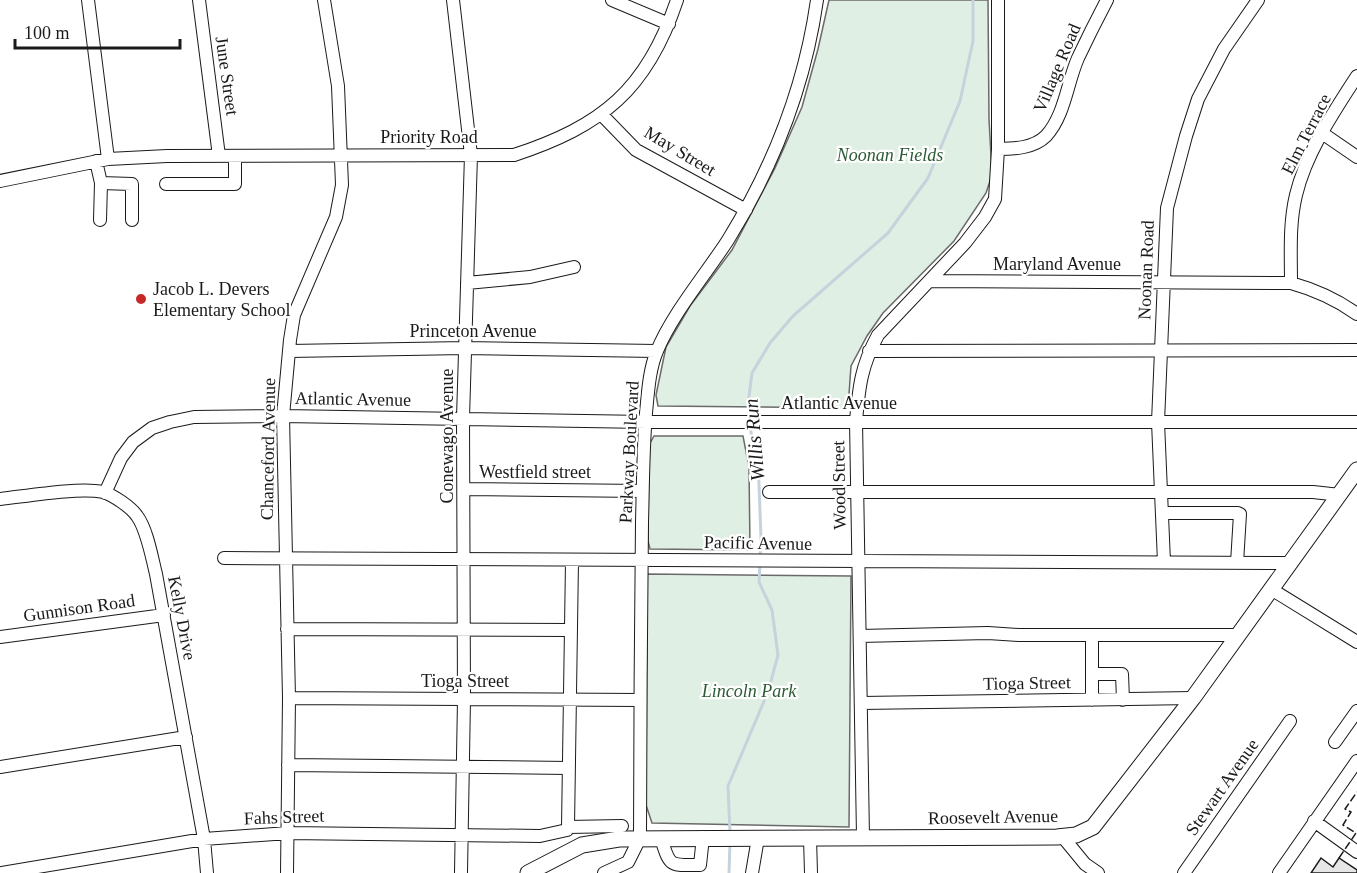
<svg xmlns="http://www.w3.org/2000/svg" width="1357" height="873" viewBox="0 0 1357 873" font-family="Georgia,serif">
  <style>
    .green { fill: #e0efe3; stroke: #6a6a6a; stroke-width: 1.5 }
    .lines { fill: none; stroke-linecap: round; stroke-linejoin: round }
    .stream { stroke: #c6d2dc; stroke-width: 3 }
    .building { fill: #e6e6e6; stroke: #1a1a1a; stroke-width: 1.5 }
    .minor-casing { stroke: #1a1a1a; stroke-width: 14 }
    .major-casing { stroke: #1a1a1a; stroke-width: 17 }
    .minor { stroke: #fff; stroke-width: 12 }
    .major { stroke: #fff; stroke-width: 15 }
    .fence { stroke: #1a1a1a; stroke-width: 1.5; stroke-dasharray: 8 3; stroke-linecap: butt }
    .poi-dot { fill: #c62828; stroke: #fff; stroke-width: 2 }
    .labels { text-anchor: middle; dominant-baseline: central; stroke-width: 4.5; stroke-linejoin: round; paint-order: stroke }
    .street-label { font-size: 18px; fill: #1a1a1a; stroke: #fff }
    .park-label { font-size: 18px; font-style: italic; fill: #2b5a34; stroke: #fff }
    .poi-label { font-size: 18px; fill: #1a1a1a; stroke: #fff; text-anchor: start }
    .water-label { font-size: 20px; font-style: italic; fill: #1a1a1a; stroke: #fff }
  </style>
  <rect width="100%" height="100%" fill="#fff"/>
  <!-- green -->
  <path class="green" d="M829,0H988L989,119L992,175L986,193L954,241L883,313L867,336L851,366L848,408L658,406L656,395L666,347L690,306L732,250L775,168L802,107L818,49Z
    M654,436H743L749,467L750,550L650,549L648,541L649,445Z
    M647,574L851,576L849,827L652,823L646,805Z"/>
  <g class="lines">
    <!-- stream -->
    <path class="stream" d="M750,417L748,404L752,373L770,343L793,316L888,233L928,178L960,101L973,41V0
      M750,424L752,440L758,457L761,538L760,557
      M730,832L728,786L768,692L778,655L772,610L759,582L760,564
      M729,873L730,842"/>
  </g>
  <!-- building -->
  <path class="building" d="M1321,858L1333,867L1339,858L1357,870V873H1311Z"/>
  <g class="lines">
    <defs>
      <path id="minor" d="M88,0L108,159
        M199,0L219,156
        M453,0L471,155L463,418L464,699L461,873
        M612,0L669,24
        M602,115L636,150L746,210
        M1322,133L1357,157
        M998,149C1014,149 1034,148 1046,136C1065,115 1067,83 1078,58C1087,39 1097,19 1107,0
        M96,161L101,183L100,220
        M0,181L108,159L167,156L514,155C602,126 647,90 677,0
        M101,183L132,184V220
        M166,184H235V156
        M930,281L1291,283C1316,290 1336,299 1357,314
        M467,283L530,277L574,267
        M1291,283C1291,254 1289,224 1296,195C1306,153 1333,113 1357,76
        M289,351L465,348L657,351
        M869,351L1357,350
        M464,489L642,491
        M769,492H1313L1340,495
        M105,493L121,458L133,442L152,428L170,422L194,417L283,416L646,422H1357
        M0,499C27,496 79,487 103,492C113,495 131,507 137,516C147,529 152,558 156,574L204,839L207,873
        M1162,513H1238L1240,514L1237,563
        M224,558L1291,563
        M1164,562L1158,422L1167,208L1186,136L1198,99L1224,49L1258,0
        M1271,589L1357,642
        M287,629L570,630
        M860,636L988,633L1019,635H1239
        M0,637L164,615
        M1092,674H1122L1123,700
        M289,698L640,700
        M1092,700V635
        M861,703L1193,698
        M1335,742L1357,711
        M288,765L569,768
        M0,767L186,737
        M1314,821L1357,852
        M568,827L572,561
        M1062,836L1085,864L1098,873
        M863,837L856,421C859,387 861,366 878,335L965,243L985,217L995,199L998,149V0
        M661,838C670,868 670,865 700,865L703,837
        M810,838L811,873
        M2,873L204,839L288,833L540,836L567,830L568,827L622,826
        M287,873L289,698L283,416L290,340L294,315L336,217L342,185L338,86L324,0
        M604,873L628,862L640,838C640,733 641,627 642,522C643,485 643,449 646,413C648,393 649,370 657,351C672,314 706,274 728,240C773,167 805,85 817,0
        M752,873L758,838
        M1184,873L1290,721
        M1279,873L1357,761"/>
      <path id="major" d="M528,873L582,845L619,839L1057,837L1076,835L1093,827L1193,698L1357,470"/>
    </defs>
    <!-- minor casing -->
    <use href="#minor" class="minor-casing"/>
    <!-- major casing -->
    <use href="#major" class="major-casing"/>
    <!-- minor -->
    <use href="#minor" class="minor"/>
    <!-- major -->
    <use href="#major" class="major"/>
    <!-- fence -->
    <path class="fence" d="M1339,858L1356,833L1343,825L1351,812L1345,809L1357,792"/>
  </g>
  <!-- markers -->
  <circle class="poi-dot" cx="141" cy="299" r="6"/>
  <g class="labels">
    <!-- street labels -->
    <g class="street-label">
      <text transform="translate(1057 68) rotate(-67)">Village Road</text>
      <text transform="translate(227 76) rotate(82)">June Street</text>
      <text transform="translate(1306 134) rotate(-63)">Elm Terrace</text>
      <text x="429" y="137">Priority Road</text>
      <text transform="translate(680 151) rotate(31)">May Street</text>
      <text x="1057" y="264">Maryland Avenue</text>
      <text transform="translate(1146 270) rotate(-88)">Noonan Road</text>
      <text x="473" y="331">Princeton Avenue</text>
      <text transform="translate(353 399) rotate(1)">Atlantic Avenue</text>
      <text x="839" y="403">Atlantic Avenue</text>
      <text transform="translate(447 436) rotate(-90)">Conewago Avenue</text>
      <text transform="translate(268 449) rotate(-89)">Chanceford Avenue</text>
      <text transform="translate(629 452) rotate(-87)">Parkway Boulevard</text>
      <text x="535" y="472">Westfield street</text>
      <text transform="translate(839 485) rotate(-91)">Wood Street</text>
      <text transform="translate(758 543) rotate(1)">Pacific Avenue</text>
      <text transform="translate(79 608) rotate(-8)">Gunnison Road</text>
      <text transform="translate(182 618) rotate(79)">Kelly Drive</text>
      <text x="465" y="681">Tioga Street</text>
      <text transform="translate(1027 683) rotate(-1)">Tioga Street</text>
      <text transform="translate(1222 787) rotate(-55)">Stewart Avenue</text>
      <text transform="translate(284 817) rotate(-2)">Fahs Street</text>
      <text transform="translate(993 817) rotate(-1)">Roosevelt Avenue</text>
    </g>
    <!-- park labels -->
    <g class="park-label">
      <text x="890" y="155">Noonan Fields</text>
      <text x="749" y="691">Lincoln Park</text>
    </g>
    <!-- poi labels -->
    <g class="poi-label">
      <text x="153" y="289">Jacob L. Devers<tspan x="153" dy="21">Elementary School</tspan></text>
    </g>
    <!-- water labels -->
    <g class="water-label">
      <text transform="translate(754 440) rotate(-95)">Willis Run</text>
    </g>
  </g>
  <!-- scale -->
  <path d="M15 39v9h165v-9" fill="none" stroke="#1a1a1a" stroke-width="3"/>
  <text x="24" y="39" font-size="18" fill="#1a1a1a" stroke="#ffffff" stroke-width="4.5" paint-order="stroke">100 m</text>
</svg>
